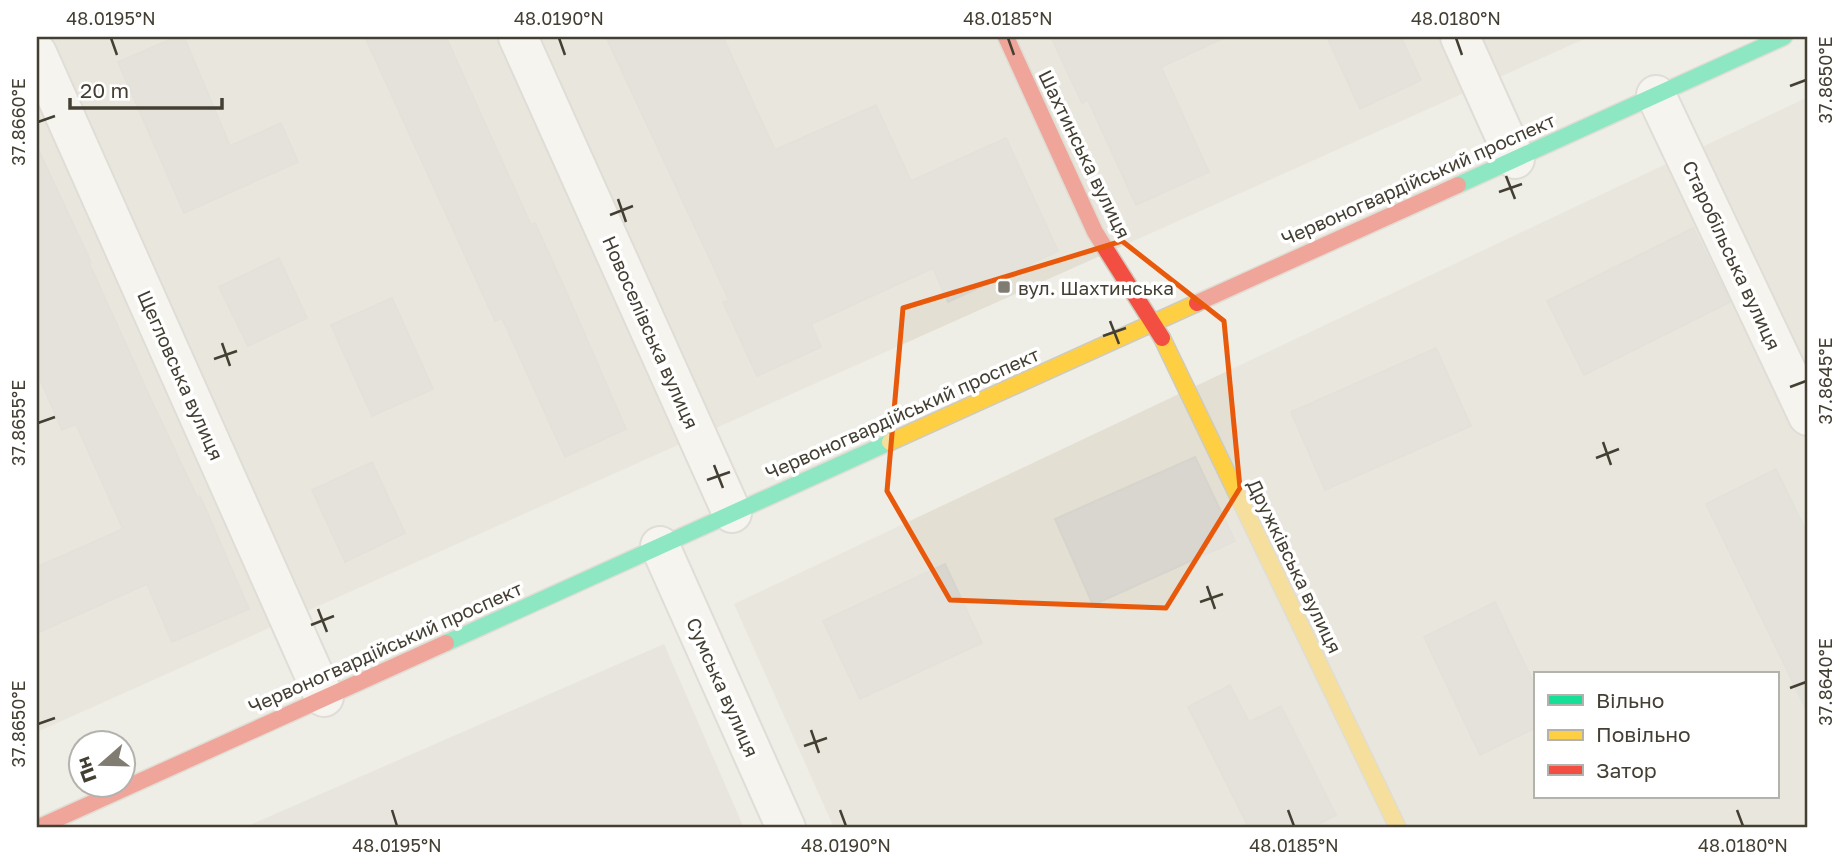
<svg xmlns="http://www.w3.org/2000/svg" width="1845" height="865" viewBox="0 0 1845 865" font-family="'Golos Text',sans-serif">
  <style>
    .residential { fill: #e3dfd3; fill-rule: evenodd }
    .industrial { fill: #dedcd4 }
    .building { fill: #d8d6cf; stroke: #d6d4cc; stroke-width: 2 }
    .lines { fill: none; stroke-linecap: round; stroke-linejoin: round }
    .street-casing { stroke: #cccac4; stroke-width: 42 }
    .fast-casing { stroke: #cecbbe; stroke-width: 19 }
    .slow-casing { stroke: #cecbbe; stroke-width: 19 }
    .jam-casing { stroke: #cecbbe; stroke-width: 19 }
    .street { stroke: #fcfcfb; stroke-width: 38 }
    .fast { stroke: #16e098; stroke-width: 16 }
    .slow { stroke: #ffcf43; stroke-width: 16 }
    .jam { stroke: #f24e42; stroke-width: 16 }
    .marked { fill: none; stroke: #e8590c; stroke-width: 5; stroke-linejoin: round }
    .ticks { fill: none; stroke: #443f33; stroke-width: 2.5 }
    .poi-dot { fill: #807c72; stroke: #fff; stroke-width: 2.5 }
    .labels { text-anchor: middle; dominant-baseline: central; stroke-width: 7; stroke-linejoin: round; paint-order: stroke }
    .street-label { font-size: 19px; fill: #443f33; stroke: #fff }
    .poi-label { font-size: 19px; fill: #443f33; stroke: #fff; text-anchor: start }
    .neatline { fill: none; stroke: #443f33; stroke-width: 2.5 }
    .ticks-label { font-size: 18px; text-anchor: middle; fill: #443f33 }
  </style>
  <rect width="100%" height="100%" fill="#eeede6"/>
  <!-- residential -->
  <path class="residential" d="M37,37H1589L37,732Z
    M1808,97V828H834L734,604ZM1535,674H1777V797H1535Z"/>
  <!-- industrial -->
  <path class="industrial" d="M664,644L744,828H243Z"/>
  <!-- building -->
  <path class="building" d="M176,37H184L230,146L281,123L298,162L184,213L118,62Z
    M365,37H446L531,225L535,223L565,289L626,429L565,457L502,318L495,321Z
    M606,37H723L775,150L876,105L911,181L1006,138L1058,251L948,302L933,268L811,324L821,347L757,376L723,302L729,300Z
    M1051,37H1226L1161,67L1209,172L1136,205L1088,100L1082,103Z
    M1327,37H1401L1421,80L1360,109Z
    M37,147L91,262L89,263L153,404L197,497L200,496L249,609L172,642L147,584L37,633V567L123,529L76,424L62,430L37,372Z
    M1693,228L1730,302L1584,375L1547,301Z
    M279,258L307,318L248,346L219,287Z
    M392,298L433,389L372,416L331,325Z
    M1436,348L1471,426L1325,490L1291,412Z
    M1195,457L1235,541L1093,605L1055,519Z
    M372,462L405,533L345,562L312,490Z
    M1776,469L1808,535V713L1706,504Z
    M945,564L982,643L860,699L823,621Z
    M1495,602L1535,686V728L1480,755L1424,637Z
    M1230,685L1249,722L1281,706L1336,815L1311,828H1249L1188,707Z"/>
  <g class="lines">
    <defs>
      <path id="street" d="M518,37L732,513
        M1460,37L1515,159
        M37,53L324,697
        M1656,95L1808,416
        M660,546L786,828"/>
      <path id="fast" d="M1458,185L1784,37
        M446,643L890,442"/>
      <path id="slow" d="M1162,338L1398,828
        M890,442L1197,303"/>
      <path id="jam" d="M1006,37L1095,232L1162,338
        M1197,303L1458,185
        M37,828L446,643"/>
    </defs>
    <!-- street casing -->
    <use href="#street" class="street-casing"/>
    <!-- fast casing -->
    <use href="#fast" class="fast-casing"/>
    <!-- slow casing -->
    <use href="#slow" class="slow-casing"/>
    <!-- jam casing -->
    <use href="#jam" class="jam-casing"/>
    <!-- street -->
    <use href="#street" class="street"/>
    <!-- fast -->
    <use href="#fast" class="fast"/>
    <!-- slow -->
    <use href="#slow" class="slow"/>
    <!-- jam -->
    <use href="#jam" class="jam"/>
  </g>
  <!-- marked area -->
  <path d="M0 0H1845V865H0ZM1122,241L1224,321L1240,488L1166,608L950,600L887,491L903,308Z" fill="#eeede6" fill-opacity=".55" fill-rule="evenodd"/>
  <path class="marked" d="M1122,241L1224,321L1240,488L1166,608L950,600L887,491L903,308Z"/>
  <!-- ticks -->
  <path class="ticks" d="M111,38L117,55M559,38L565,55M1008,38L1014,55M1456,38L1462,55M1790,86L1806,80M38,122L55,116M1506,176L1515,199M1499,192L1522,184M618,199L626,222M610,215L633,206M1110,321L1119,344M1103,336L1126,328M222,343L230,366M214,359L237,351M1790,387L1806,381M38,423L55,417M1603,442L1611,465M1596,458L1619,449M714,465L723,488M707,480L730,472M1207,586L1215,609M1200,602L1223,594M318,609L327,632M311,625L334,616M1790,688L1806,682M38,724L55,718M811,730L819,753M804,746L827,738M392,810L397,826M840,810L846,826M1288,810L1294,826M1737,810L1743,826"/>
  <!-- markers -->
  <rect class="poi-dot" x="997" y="280" width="14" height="14" rx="3.5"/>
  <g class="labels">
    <!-- street labels -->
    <g class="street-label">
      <text transform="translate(1085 154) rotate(64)">Шахтинська вулиця</text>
      <text transform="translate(1418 179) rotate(-24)">Червоногвардійський проспект</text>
      <text transform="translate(1732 255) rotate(65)">Старобільська вулиця</text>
      <text transform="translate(651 332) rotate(66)">Новоселівська вулиця</text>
      <text transform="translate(181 375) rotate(66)">Щегловська вулиця</text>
      <text transform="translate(902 413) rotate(-24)">Червоногвардійський проспект</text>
      <text transform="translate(1295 566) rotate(64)">Дружківська вулиця</text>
      <text transform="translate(385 647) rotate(-24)">Червоногвардійський проспект</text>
      <text transform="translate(723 687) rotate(66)">Сумська вулиця</text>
    </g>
    <!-- poi labels -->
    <g class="poi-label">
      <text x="1018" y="287">вул. Шахтинська</text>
    </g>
  </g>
  <!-- border -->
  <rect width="1845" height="865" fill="none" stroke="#ffffff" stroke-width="77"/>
  <!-- legend -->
  <rect x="1534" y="672" width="245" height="126" fill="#ffffff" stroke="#b4b2ad" stroke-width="2"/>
  <rect x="1548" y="695" width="35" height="10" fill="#16e098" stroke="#b4b2ad" stroke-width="2"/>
  <text x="1596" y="708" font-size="21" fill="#443f33">Вільно</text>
  <rect x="1548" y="730" width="35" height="10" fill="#ffcf43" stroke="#b4b2ad" stroke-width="2"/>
  <text x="1596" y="742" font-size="21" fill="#443f33">Повільно</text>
  <rect x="1548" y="765" width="35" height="10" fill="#f24e42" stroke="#b4b2ad" stroke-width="2"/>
  <text x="1596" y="778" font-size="21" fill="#443f33">Затор</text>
  <!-- north arrow -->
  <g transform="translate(102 764) rotate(250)"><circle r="33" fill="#ffffff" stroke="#b4b2ad" stroke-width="2"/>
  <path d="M0-5L12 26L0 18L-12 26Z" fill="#807c72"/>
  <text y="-10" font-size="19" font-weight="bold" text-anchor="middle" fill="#443f33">Пн</text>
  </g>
  <!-- scale -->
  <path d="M70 98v10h152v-10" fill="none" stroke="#443f33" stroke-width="3.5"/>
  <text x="80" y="98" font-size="21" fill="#443f33" stroke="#ffffff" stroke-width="5" paint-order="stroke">20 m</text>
  <rect x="38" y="38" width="1768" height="788" class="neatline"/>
  <g class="ticks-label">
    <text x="111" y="25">48.0195°N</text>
    <text x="559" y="25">48.0190°N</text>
    <text x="1008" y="25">48.0185°N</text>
    <text x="1456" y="25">48.0180°N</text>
    <text transform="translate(1826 80) rotate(-90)" y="6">37.8650°E</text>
    <text transform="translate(19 122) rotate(-90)" y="6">37.8660°E</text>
    <text transform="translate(1826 381) rotate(-90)" y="6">37.8645°E</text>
    <text transform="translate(19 423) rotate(-90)" y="6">37.8655°E</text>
    <text transform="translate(1826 682) rotate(-90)" y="6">37.8640°E</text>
    <text transform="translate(19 724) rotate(-90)" y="6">37.8650°E</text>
    <text x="397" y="852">48.0195°N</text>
    <text x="846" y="852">48.0190°N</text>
    <text x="1294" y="852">48.0185°N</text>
    <text x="1743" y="852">48.0180°N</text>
  </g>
</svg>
